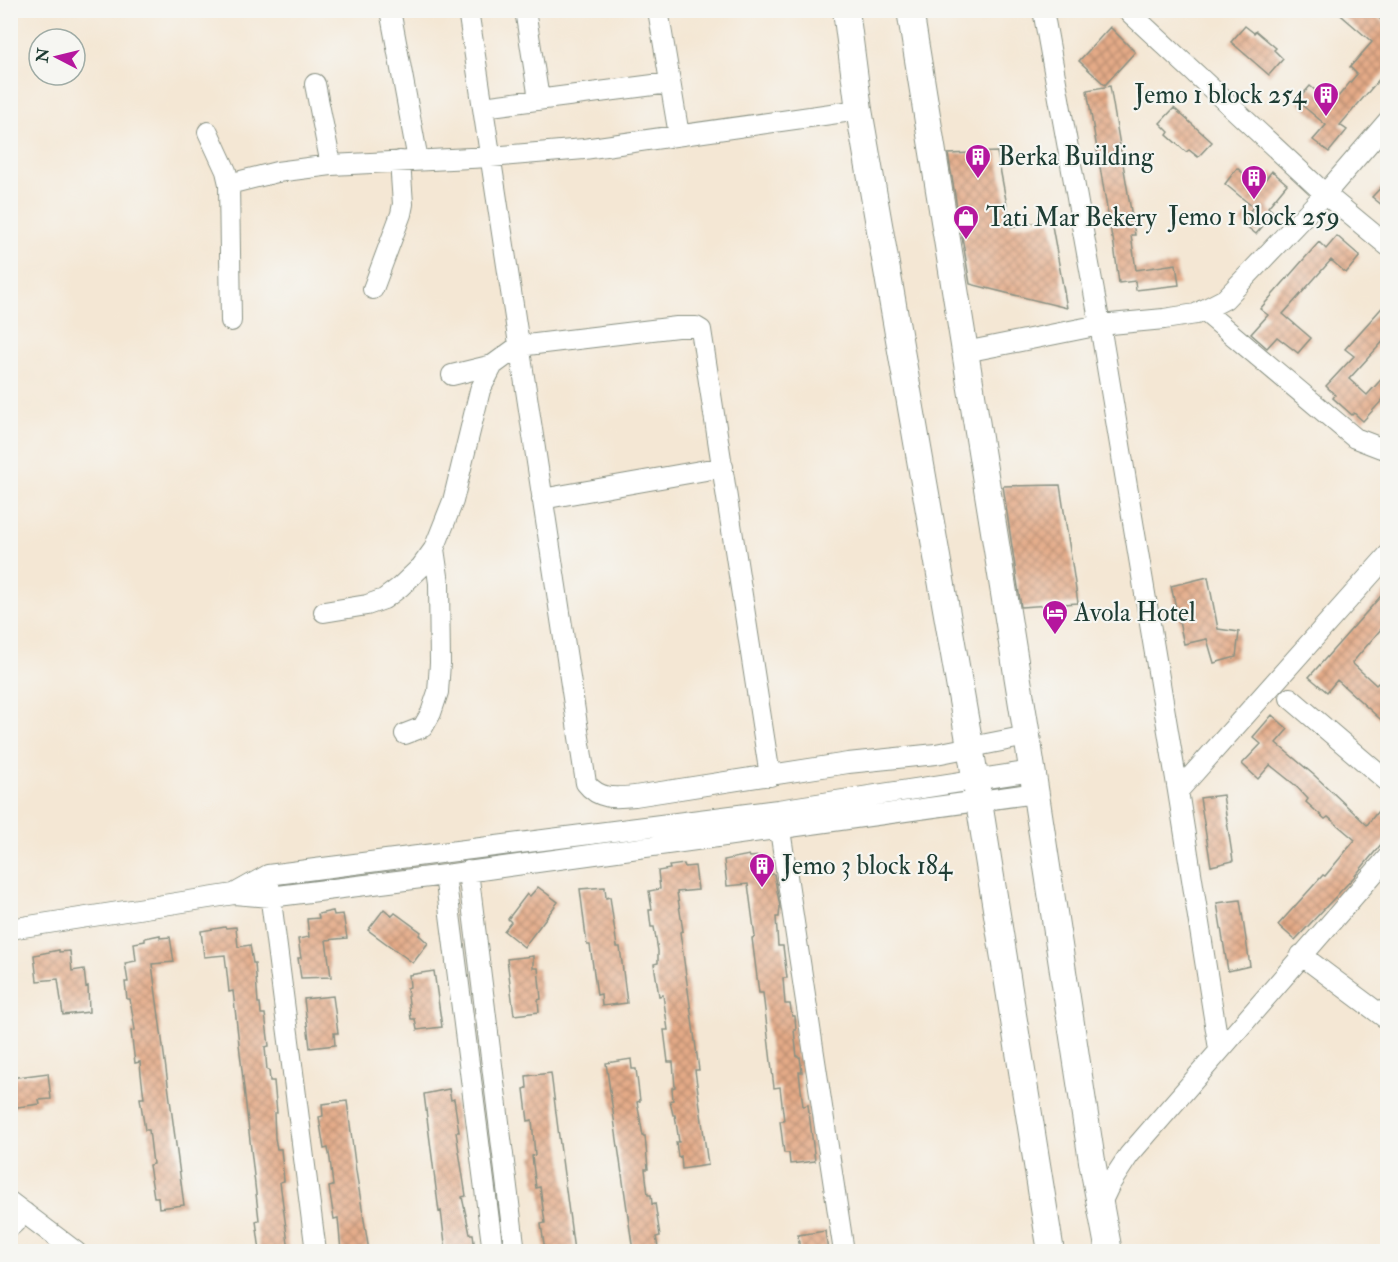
<svg xmlns="http://www.w3.org/2000/svg" width="1398" height="1262" viewBox="0 0 1398 1262" font-family="'IM FELL Double Pica',serif">
  <style>
    .building { fill: url(#building-cross-hatch) }
    .lines { fill: none; stroke-linecap: round; stroke-linejoin: round }
    .minor-casing { stroke: #8a9284; stroke-width: 22 }
    .major-casing { stroke: #8a9284; stroke-width: 28 }
    .minor { stroke: #fff; stroke-width: 20 }
    .major { stroke: #fff; stroke-width: 26 }
    .labels { text-anchor: middle; dominant-baseline: central; stroke-width: 4.5; stroke-linejoin: round; paint-order: stroke }
    .poi-label { font-size: 26px; fill: #1f3d34; stroke: #f6f6f2; text-anchor: start }
  </style>
  <defs>
    <pattern id="building-cross-hatch" width="8" height="8" patternUnits="userSpaceOnUse" patternTransform="scale(1.5)"><rect width="8" height="8" fill="#e4aa87"/><path d="M0 0l8 8M0 8l8-8" fill="none" stroke="#b88c6f"/></pattern>
  </defs>
  <rect width="100%" height="100%" fill="#f6f6f2"/>
  <filter id="ink" filterUnits="userSpaceOnUse"><feTurbulence type="fractalNoise" baseFrequency=".0167" numOctaves="2"/><feDisplacementMap in="SourceGraphic" scale="12" xChannelSelector="R" yChannelSelector="G"/><feConvolveMatrix kernelMatrix="1 2 1 2 8 2 1 2 1" color-interpolation-filters="sRGB"/></filter>
  <filter id="wash" filterUnits="userSpaceOnUse"><feTurbulence type="fractalNoise" baseFrequency=".008" numOctaves="4" result="noise"/><feDisplacementMap in="SourceGraphic" scale="24" xChannelSelector="R" yChannelSelector="G"/><feGaussianBlur stdDeviation="1.35" result="paint"/><feColorMatrix in="noise" values="0 0 0 0 0 0 0 0 0 0 0 0 0 0 0 0 0 1.4 0 .05"/><feComposite in="paint" operator="in"/></filter>
  <g filter="url(#wash)">
    <rect width="100%" height="100%" fill="#f4e7d4"/>
    <g id="blocks">
      <!-- building -->
      <path class="building" d="M1335,10H1370L1388,26V69L1340,125L1347,130L1329,152L1313,140L1326,125L1297,101L1310,86L1332,104L1357,74L1350,67L1372,42Z
        M1245,26L1254,33L1256,31L1276,48L1274,50L1283,59L1269,75L1231,42Z
        M1110,27L1135,52L1105,85L1079,61Z
        M1110,86L1135,235H1131L1136,270L1176,264L1179,285L1136,290L1135,281L1119,283L1113,238H1112L1087,90Z
        M1174,108L1212,142L1198,157L1189,150L1186,152L1167,135L1169,132L1160,123Z
        M997,152L1011,227L1051,220L1067,308L970,284L948,154Z
        M1237,168L1259,187L1272,171L1287,184L1268,207L1274,213L1256,234L1241,222L1253,207L1225,184Z
        M1388,180V210L1372,197Z
        M1337,236L1360,256L1346,273L1331,260L1283,314L1311,338L1298,353L1277,337L1267,348L1251,334L1268,315L1260,309L1319,242L1326,249Z
        M1388,301V336L1349,379L1367,395L1388,372V394L1363,421L1354,413L1352,415L1333,398L1335,395L1326,386L1354,356L1345,349Z
        M1060,485L1078,603L1021,607L1003,486Z
        M1208,577L1218,629L1239,632L1236,657L1214,663L1207,639L1184,644L1171,586Z
        M1388,588V621L1352,663L1376,685L1378,683L1388,692V726L1337,680L1327,692L1309,677Z
        M1272,715L1288,729L1276,743L1314,775L1367,825L1378,811L1388,818V836L1354,877L1295,940L1278,925L1323,875L1325,876L1355,840L1328,817L1325,819L1306,802L1308,799L1295,785L1270,765L1258,779L1242,764L1261,744L1253,737Z
        M1223,795L1233,861L1211,866L1200,798Z
        M749,855L750,857L760,856L762,876L774,874L780,907L779,917H776L778,946H783L787,978H783L785,1004H790L792,1016H795L796,1030H794L797,1057H800L802,1072H799L803,1106L808,1105L815,1161L790,1164L789,1153H784L780,1121H784L780,1087L774,1088L763,993H759L752,938L755,937L748,884L727,886L724,860Z
        M684,864L685,867L695,866L698,890L677,892L683,931L680,932L699,1070H695L708,1165L682,1169L681,1156L678,1157L676,1142H679L675,1115H673L670,1101L673,1100L672,1088L675,1087L673,1062H668L664,1030H668L663,995L659,996L654,964L658,963V951L654,927H651L649,910H652L649,891L660,889L658,871L670,869L669,866Z
        M538,887L558,902L524,947L504,931L511,922L508,919L527,894L530,896Z
        M605,887L606,898L610,897L617,947H620L627,1003L602,1006L601,994L597,995L590,945H587L580,889Z
        M1240,900L1250,966L1228,971L1217,903Z
        M384,909L392,916L395,913L421,932L419,935L428,943L413,963L368,930Z
        M333,911L334,915L343,914L347,938L326,940L331,977L301,978L298,958H301L298,939L309,937L307,919L319,918L318,914Z
        M225,927L226,928L236,927L238,947L250,945L253,963H255L258,1003H260L261,1014H265L269,1046L265,1047L267,1070H269L270,1081H274L277,1113H274L275,1138L277,1149H281L284,1181L280,1182L289,1251H260L256,1221L259,1220L233,991L229,992L225,955L204,957L201,931Z
        M160,935V938L170,937L174,962L152,964L184,1205L159,1208L158,1197H154L149,1165L153,1164L149,1130H145L140,1098H144L141,1074L140,1062L135,1063L131,1031L135,1030L130,999H127L125,982H128L125,963L136,961L134,943L145,941V938Z
        M59,950V952L70,951L72,971L84,969L86,987L88,986L89,1012L63,1015L58,979L37,981L34,955Z
        M533,956V968H538L541,999L538,1000L539,1012L514,1015L507,959Z
        M434,971L442,1027L417,1030L415,1019H411L407,988L410,987L409,975Z
        M333,996L338,1033H334L335,1045L310,1048L304,999Z
        M631,1059L632,1069H636L640,1101L637,1102L643,1136H645L648,1169H645L648,1195H651L652,1204L655,1203L660,1236L656,1237L658,1247L633,1251L606,1063Z
        M48,1073L51,1099L39,1100L40,1104L10,1108V1078Z
        M551,1073L558,1129L574,1251H545L541,1224L545,1223L540,1187L536,1188L532,1156L535,1155L532,1120L528,1121L524,1089L527,1088L526,1076Z
        M449,1089L451,1100L454,1099L459,1132H456L466,1196L462,1197L470,1234H473L475,1251H446L441,1211L439,1212L424,1094Z
        M347,1101L356,1171L369,1251H341L338,1218L334,1219L329,1187L333,1186L330,1159L328,1148L324,1149L319,1117L323,1116L322,1104Z
        M825,1231L828,1251H800L798,1235Z"/>
    </g>
  </g>
  <g filter="url(#ink)">
    <use href="#blocks" fill-opacity="0" stroke="#8a9284" stroke-width="1.5"/>
    <g class="lines">
      <defs>
        <path id="minor" d="M390,10L418,160
          M468,10L586,783C599,800 616,798 635,796L848,763L936,754L1027,736
          M525,10L539,99
          M658,10L679,135
          M1127,10L1325,194L1388,246
          M315,84L331,165
          M483,107L669,83
          M208,132L226,171L229,184L231,321
          M229,184L277,172L331,165L490,157L584,149L859,110
          M373,289L401,214L403,204L400,161
          M1203,310L1355,438L1381,448L1388,445
          M965,352L1100,325L1043,10
          M452,375L493,365L519,346L677,327H696L701,330L770,776
          M542,499L723,467
          M324,612L367,605L384,599L400,587L421,567L434,549L453,501L480,390L493,365
          M1290,698L1388,782
          M405,734L423,727L431,713L438,692L440,663L439,583L434,549
          M1178,791L1388,555
          M780,830L844,1252
          M468,871L515,1252
          M445,875L493,1252
          M269,885L316,1252
          M234,894L268,875L778,810L1032,771
          M10,929L234,894L270,897L445,875L1036,793
          M1301,955L1388,1020
          M1219,1049L1178,791L1100,325L1164,319L1196,314L1225,299L1325,194L1388,121
          M10,1202L76,1252
          M1101,1203L1110,1184L1129,1155L1388,857
          M10,1227L25,1213"/>
        <path id="major" d="M846,10L859,110L970,746L1051,1252
          M910,10L1027,736L1092,1161L1109,1252"/>
      </defs>
      <!-- minor casing -->
      <use href="#minor" class="minor-casing"/>
      <!-- major casing -->
      <use href="#major" class="major-casing"/>
      <!-- minor -->
      <use href="#minor" class="minor"/>
      <!-- major -->
      <use href="#major" class="major"/>
    </g>
  </g>
  <!-- icons -->
  <defs>
    <symbol id="building-pin" viewBox="-11 -11 22 30"><path d="M0 17L-7.5 6A9.5 9.5 0 1 1 7.5 6Z" fill="#b5179e" stroke="#f6f6f2"/><path d="M-4-6H4V6H1V3H-1V6H-4ZM-2.5-4.3h1.7v1.8h-1.7ZM.8-4.3h1.7v1.8H.8ZM-2.5-1h1.7V.8h-1.7ZM.8-1h1.7V.8H.8Z" fill="#fff"/></symbol>
    <symbol id="shop-pin" viewBox="-11 -11 22 30"><path d="M0 17L-7.5 6A9.5 9.5 0 1 1 7.5 6Z" fill="#b5179e" stroke="#f6f6f2"/><path d="M-5-2.5h2.3a2.7 3.5 0 0 1 5.4 0H5L5.5 6h-11ZM-1.5-2.5h3a1.5 2.3 0 0 0-3 0Z" fill="#fff"/></symbol>
    <symbol id="hotel-pin" viewBox="-11 -11 22 30"><path d="M0 17L-7.5 6A9.5 9.5 0 1 1 7.5 6Z" fill="#b5179e" stroke="#f6f6f2"/><path d="M-6-4.5h1.5V1H6V5H4.5V3h-9V5H-6ZM-4 0a1.8 1.8 0 1 1 3.6 0ZM.5 0V-2.5h3Q6-2.5 6 0Z" fill="#fff"/></symbol>
  </defs>
  <g fill-rule="evenodd">
    <use href="#building-pin" x="1311" y="80" width="30" height="40"/>
    <use href="#building-pin" x="963" y="142" width="30" height="40"/>
    <use href="#building-pin" x="1239" y="163" width="30" height="40"/>
    <use href="#shop-pin" x="951" y="203" width="30" height="40"/>
    <use href="#hotel-pin" x="1040" y="598" width="30" height="40"/>
    <use href="#building-pin" x="747" y="851" width="30" height="40"/>
  </g>
  <g class="labels">
    <!-- poi labels -->
    <g class="poi-label">
      <text x="1306" y="95" text-anchor="end">Jemo 1 block 254</text>
      <text x="998" y="157">Berka Building</text>
      <text x="1254" y="217" text-anchor="middle">Jemo 1 block 259</text>
      <text x="986" y="218">Tati Mar Bekery</text>
      <text x="1074" y="613">Avola Hotel</text>
      <text x="782" y="866">Jemo 3 block 184</text>
    </g>
  </g>
  <!-- margin -->
  <rect width="1398" height="1262" fill="none" stroke="#f6f6f2" stroke-width="36"/>
  <!-- north arrow -->
  <g transform="translate(57 57) rotate(277)"><circle r="28" fill="#f6f6f2" stroke="#a0aca6" stroke-width="1.5"/>
  <path d="M0-4.5L10 22L0 15L-10 22Z" fill="#b5179e"/>
  <text y="-9" font-size="16" font-weight="bold" text-anchor="middle" fill="#1f3d34">N</text>
  </g>
</svg>
